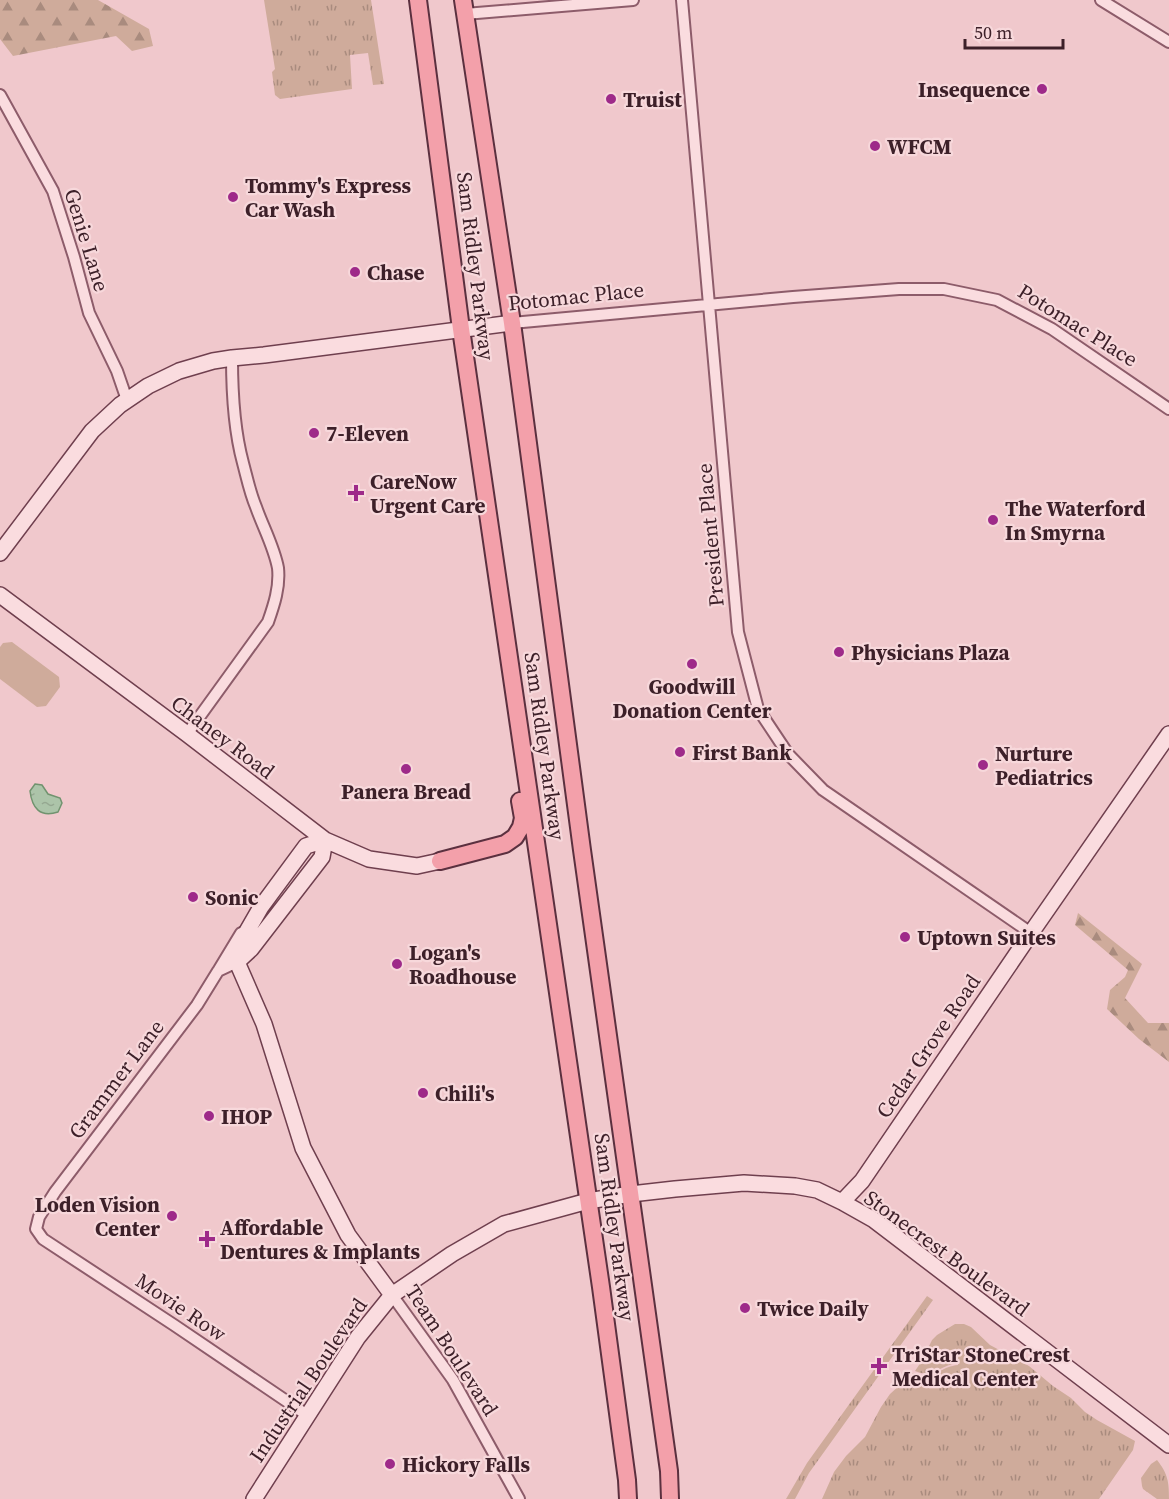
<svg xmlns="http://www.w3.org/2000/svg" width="1169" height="1499" viewBox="0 0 1169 1499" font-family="'Source Serif 4',serif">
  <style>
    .grass { fill: url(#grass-tufts) }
    .forest { fill: url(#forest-firs) }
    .pitch { fill: #cfab9b }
    .water { fill: url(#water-ripples); stroke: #71936f; stroke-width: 1.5 }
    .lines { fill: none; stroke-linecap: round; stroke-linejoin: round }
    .street-casing { stroke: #8d5c6a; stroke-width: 14 }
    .secondary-casing { stroke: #6f3f4e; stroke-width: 18 }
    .primary-casing { stroke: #5b303f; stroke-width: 20 }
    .street { stroke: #fadcdf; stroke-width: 10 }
    .secondary { stroke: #fadcdf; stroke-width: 15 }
    .primary { stroke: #f3a0aa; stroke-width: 16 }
    .poi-dot { fill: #9e2a89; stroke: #f7d8db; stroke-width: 2 }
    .labels { text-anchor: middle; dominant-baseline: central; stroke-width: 4.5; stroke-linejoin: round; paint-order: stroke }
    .poi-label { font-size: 21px; font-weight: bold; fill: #3d2029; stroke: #f7d8db; text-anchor: start }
    .street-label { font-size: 21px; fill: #3d2029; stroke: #f7d8db }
  </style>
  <defs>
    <pattern id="grass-tufts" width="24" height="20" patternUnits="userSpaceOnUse" patternTransform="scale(1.5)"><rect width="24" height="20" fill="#cfab9b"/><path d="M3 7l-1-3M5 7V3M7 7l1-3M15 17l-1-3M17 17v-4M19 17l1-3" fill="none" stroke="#a98b7e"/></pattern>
    <pattern id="forest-firs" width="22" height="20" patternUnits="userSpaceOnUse" patternTransform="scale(1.5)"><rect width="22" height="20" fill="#cfab9b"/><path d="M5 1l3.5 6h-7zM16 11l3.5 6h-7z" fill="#a98b7e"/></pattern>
    <pattern id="water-ripples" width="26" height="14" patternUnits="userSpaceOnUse" patternTransform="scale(1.5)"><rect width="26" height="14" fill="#acc4a9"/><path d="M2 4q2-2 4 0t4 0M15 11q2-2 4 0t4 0" fill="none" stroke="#95a891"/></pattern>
  </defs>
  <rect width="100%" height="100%" fill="#f0c8cc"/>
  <!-- grass -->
  <path class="grass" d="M264,0H371L384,84L373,85L368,53L350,55L352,89L280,99L275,95L272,72L275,69Z
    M927,1296L933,1300L809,1473L795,1499H786L807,1463Z
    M955,1324H964L971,1327L990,1345L1029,1366L1053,1386L1071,1398L1085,1412L1097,1420L1135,1441L1133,1450L1099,1499H822L834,1472L846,1456L865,1437L881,1407L890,1394L913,1373C936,1381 938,1367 958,1365V1363C940,1365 933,1379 915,1371L923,1359L932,1340L937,1335Z
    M1157,1460C1168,1474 1169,1482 1169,1499H1157L1143,1489L1142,1486L1141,1478L1151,1464Z"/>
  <!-- forest -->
  <path class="forest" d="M0,0H98L149,29L153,46L132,51L116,36L13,56L0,39Z
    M1078,913L1142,964L1125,998L1148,1023H1169V1062L1139,1039L1107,1009L1110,990L1125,977L1128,970L1075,925Z"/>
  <!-- pitch -->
  <path class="pitch" d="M12,642L59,677L60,687L46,706L37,707L0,679V647L3,643Z"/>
  <!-- water -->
  <path class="water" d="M35,784L42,785L48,794L60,798L62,803L58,812C40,818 32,808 30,791Z"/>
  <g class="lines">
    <defs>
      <path id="street" d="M682,0L738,632L758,709L788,754L823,790L1031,933
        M1101,0L1169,42
        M465,14L633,0
        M0,95L53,191L74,257L89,313L117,371L127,400
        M512,323L793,297L899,289H944L997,300L1052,329L1169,409
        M187,734L268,622C274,605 280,587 278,568C274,547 263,527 256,507C250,493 247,478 243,463C234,430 232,392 232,358
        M237,962L218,971L197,1005L55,1192L39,1217L36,1229L43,1239L174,1325L307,1415
        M218,971L241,933
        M392,1295L453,1380L519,1499"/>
      <path id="secondary" d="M0,553L92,431L120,405L148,386L179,371L213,361L232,358L264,355L512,323
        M0,595L187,734L325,840L369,859L417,866L440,861
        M325,840L306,846L261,907L242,940L237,962L264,1024L303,1148L348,1235L392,1295
        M237,962L251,949L322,857L325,840
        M842,1202L862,1181L1031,933L1169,734
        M254,1499L358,1337L392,1295L452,1254L504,1224L588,1201L631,1194L675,1189L744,1183L795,1186L817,1190L842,1202L874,1220L1169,1445"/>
      <path id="primary" d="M418,0L461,329L601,1287L627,1480L628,1499
        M463,0L512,323L582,850L669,1471L670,1499
        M440,861L505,844L515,837L521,827L523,818L520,801"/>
    </defs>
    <!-- street casing -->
    <use href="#street" class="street-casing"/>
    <!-- secondary casing -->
    <use href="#secondary" class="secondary-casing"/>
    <!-- primary casing -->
    <use href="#primary" class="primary-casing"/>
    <!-- street -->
    <use href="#street" class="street"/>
    <!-- secondary -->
    <use href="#secondary" class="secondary"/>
    <!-- primary -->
    <use href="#primary" class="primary"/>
  </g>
  <!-- markers -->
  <g class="poi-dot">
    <circle cx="1042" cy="89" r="6"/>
    <circle cx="611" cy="99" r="6"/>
    <circle cx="875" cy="146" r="6"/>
    <circle cx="233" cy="197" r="6"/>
    <circle cx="355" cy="272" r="6"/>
    <circle cx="314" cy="433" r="6"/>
    <path d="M353 484h6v6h6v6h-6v6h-6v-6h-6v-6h6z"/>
    <circle cx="993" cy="520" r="6"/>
    <circle cx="839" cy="652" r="6"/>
    <circle cx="692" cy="664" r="6"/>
    <circle cx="680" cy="752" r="6"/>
    <circle cx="983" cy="765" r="6"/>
    <circle cx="406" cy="769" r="6"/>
    <circle cx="193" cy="897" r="6"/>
    <circle cx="905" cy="937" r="6"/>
    <circle cx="397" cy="964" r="6"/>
    <circle cx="423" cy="1093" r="6"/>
    <circle cx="209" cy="1116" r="6"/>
    <circle cx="172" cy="1216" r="6"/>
    <path d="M204 1230h6v6h6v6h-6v6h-6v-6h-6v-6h6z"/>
    <circle cx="745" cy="1308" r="6"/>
    <path d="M876 1357h6v6h6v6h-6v6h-6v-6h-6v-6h6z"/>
    <circle cx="390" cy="1464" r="6"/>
  </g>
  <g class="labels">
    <!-- poi labels -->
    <g class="poi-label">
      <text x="1030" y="89" text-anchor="end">Insequence</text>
      <text x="623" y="99">Truist</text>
      <text x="887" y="146">WFCM</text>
      <text x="245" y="185">Tommy's Express<tspan x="245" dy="24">Car Wash</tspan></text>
      <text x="367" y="272">Chase</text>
      <text x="326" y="433">7-Eleven</text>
      <text x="370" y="481">CareNow<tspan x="370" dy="24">Urgent Care</tspan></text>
      <text x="1005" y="508">The Waterford<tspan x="1005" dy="24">In Smyrna</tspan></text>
      <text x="851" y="652">Physicians Plaza</text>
      <text x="692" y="686" text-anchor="middle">Goodwill<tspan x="692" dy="24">Donation Center</tspan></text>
      <text x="692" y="752">First Bank</text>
      <text x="995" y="753">Nurture<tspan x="995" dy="24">Pediatrics</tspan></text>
      <text x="406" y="791" text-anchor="middle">Panera Bread</text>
      <text x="205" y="897">Sonic</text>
      <text x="917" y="937">Uptown Suites</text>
      <text x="409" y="952">Logan's<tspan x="409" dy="24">Roadhouse</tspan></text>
      <text x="435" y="1093">Chili's</text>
      <text x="221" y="1116">IHOP</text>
      <text x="160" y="1204" text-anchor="end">Loden Vision<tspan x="160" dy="24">Center</tspan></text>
      <text x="220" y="1227">Affordable<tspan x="220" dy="24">Dentures &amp; Implants</tspan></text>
      <text x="757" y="1308">Twice Daily</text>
      <text x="892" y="1354">TriStar StoneCrest<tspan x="892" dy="24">Medical Center</tspan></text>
      <text x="402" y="1464">Hickory Falls</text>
    </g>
    <!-- street labels -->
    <g class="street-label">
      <text transform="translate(87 240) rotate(73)">Genie Lane</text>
      <text transform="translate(476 266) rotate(83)">Sam Ridley Parkway</text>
      <text transform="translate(576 296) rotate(-6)">Potomac Place</text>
      <text transform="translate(1078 325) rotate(32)">Potomac Place</text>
      <text transform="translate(710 535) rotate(-95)">President Place</text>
      <text transform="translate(223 737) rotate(37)">Chaney Road</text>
      <text transform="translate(545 746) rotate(82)">Sam Ridley Parkway</text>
      <text transform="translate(928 1046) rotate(-56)">Cedar Grove Road</text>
      <text transform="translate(116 1079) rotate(-53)">Grammer Lane</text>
      <text transform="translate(615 1227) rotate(82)">Sam Ridley Parkway</text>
      <text transform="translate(947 1253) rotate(36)">Stonecrest Boulevard</text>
      <text transform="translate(181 1307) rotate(34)">Movie Row</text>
      <text transform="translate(452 1350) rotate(57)">Team Boulevard</text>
      <text transform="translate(308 1380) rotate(-56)">Industrial Boulevard</text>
    </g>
  </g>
  <!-- scale -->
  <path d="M965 39v9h98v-9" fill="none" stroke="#3d2029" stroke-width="3"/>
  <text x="974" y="39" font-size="18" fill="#3d2029" stroke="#f7d8db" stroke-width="4.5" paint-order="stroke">50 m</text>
</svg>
